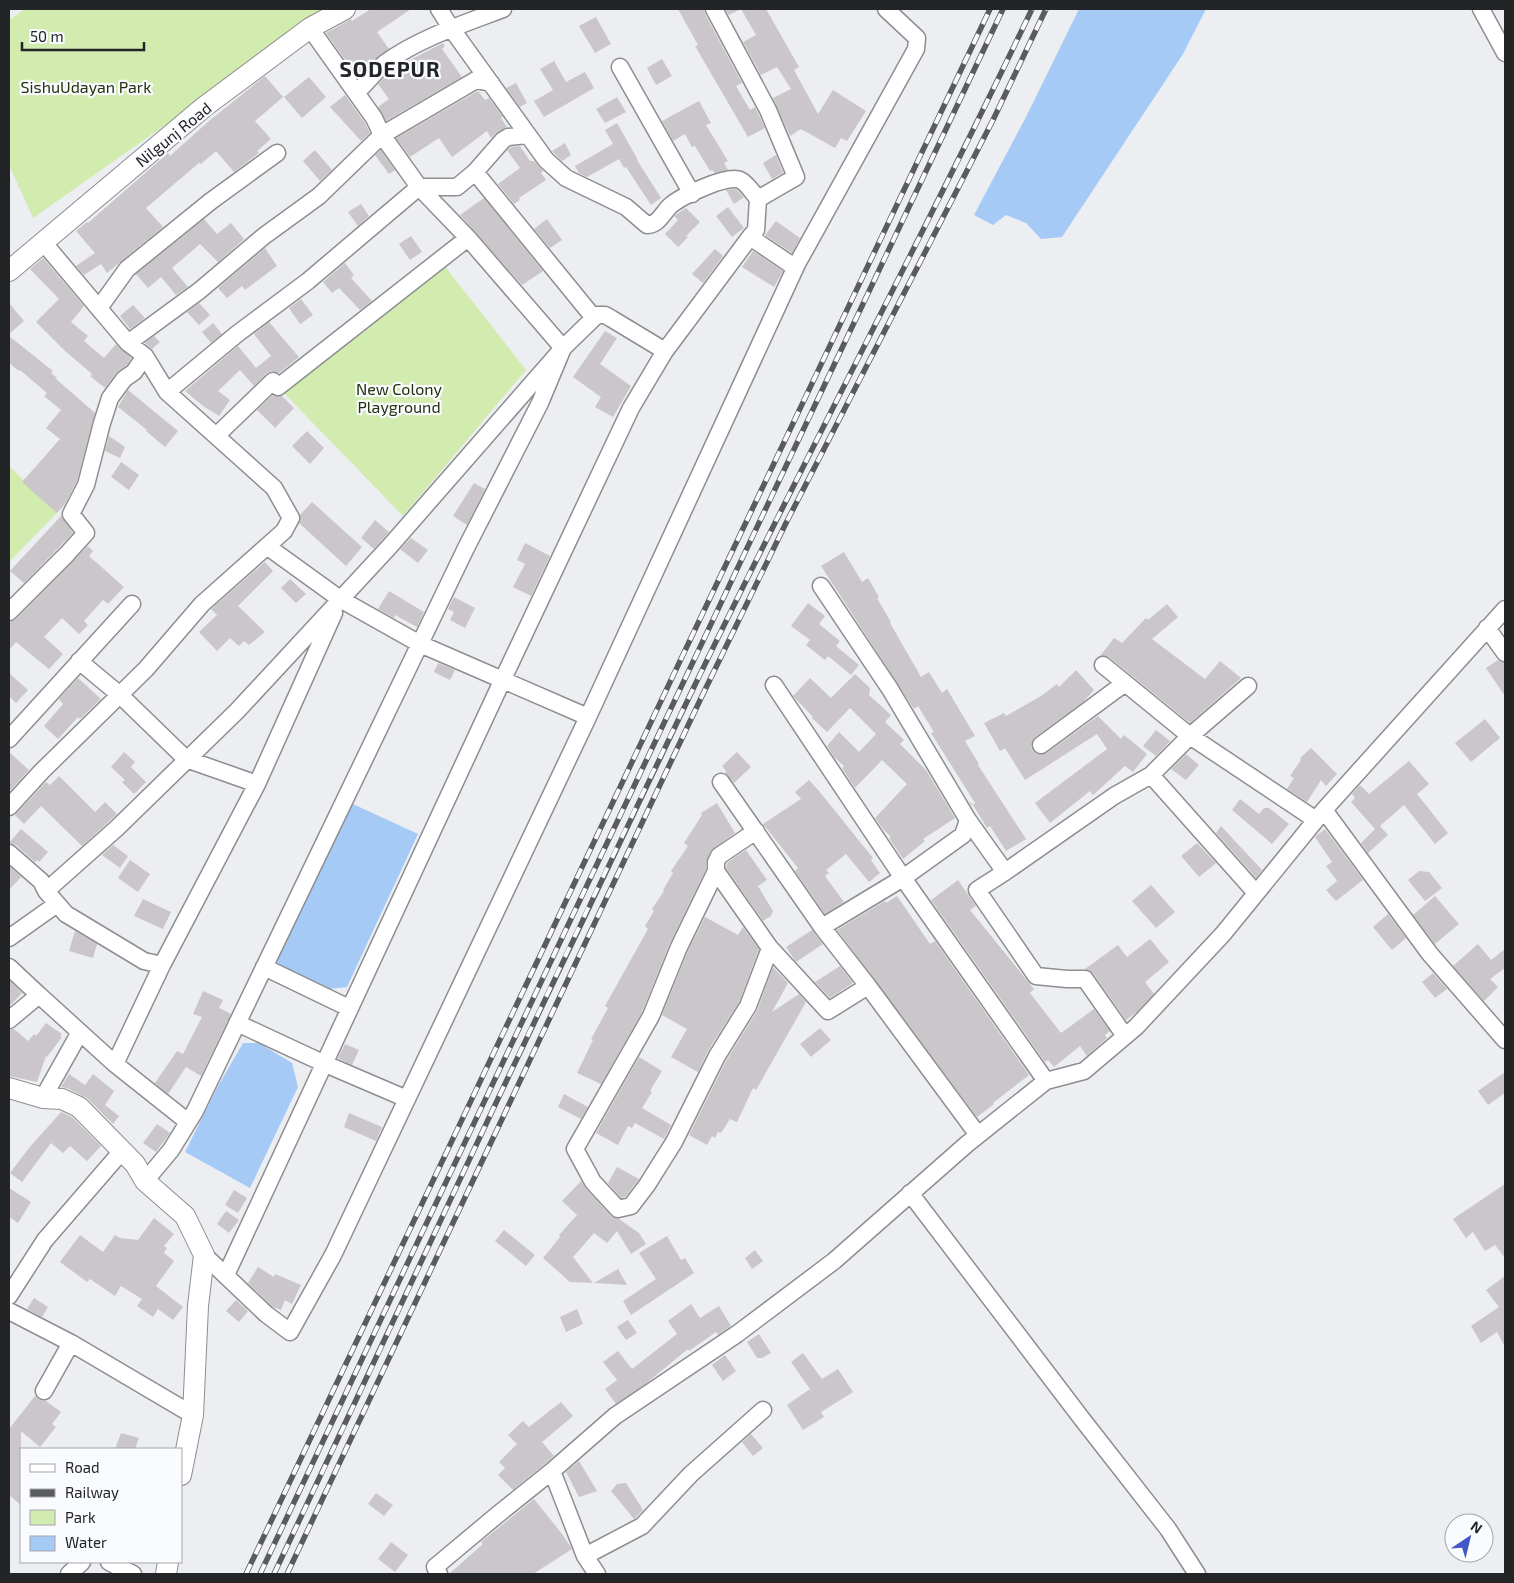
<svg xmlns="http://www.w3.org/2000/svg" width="1514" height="1583" viewBox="0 0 1514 1583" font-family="'Exo 2',sans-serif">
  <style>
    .green { fill: #d2ebae }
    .water { fill: #a5caf6 }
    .building { fill: #cac6c9 }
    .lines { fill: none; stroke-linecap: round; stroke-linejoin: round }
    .minor-casing { stroke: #8d8e92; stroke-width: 19 }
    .tertiary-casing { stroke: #8d8e92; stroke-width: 22 }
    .minor { stroke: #fff; stroke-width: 16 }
    .tertiary { stroke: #fff; stroke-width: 20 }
    .rail-casing { stroke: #5a5b5d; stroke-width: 5.5 }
    .rail { stroke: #fafbff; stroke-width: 4; stroke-dasharray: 11; stroke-linecap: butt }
    .labels { text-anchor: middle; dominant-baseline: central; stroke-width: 4.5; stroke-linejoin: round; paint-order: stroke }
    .park-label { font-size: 16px; fill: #24310b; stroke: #fafbff }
    .street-label { font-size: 16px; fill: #232425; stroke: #fafbff }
    .district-label { font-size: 21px; font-weight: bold; letter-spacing: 1px; fill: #232425; stroke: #fafbff }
  </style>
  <rect width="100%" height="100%" fill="#edeef2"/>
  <!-- green -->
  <path class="green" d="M25,9H330L33,218L9,165V20Z
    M443,264L526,370L403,516L278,387Z
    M9,466L57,513L9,562Z"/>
  <!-- water -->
  <path class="water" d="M1079,9H1206L1183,54L1062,237L1041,239L1026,223L1006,215L993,225L974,215L1027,115Z
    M353,804L418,834L347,987L329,989L280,968L277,961L346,811Z
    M243,1043H259L292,1063L298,1087L250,1188L185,1152L218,1086Z"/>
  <!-- building -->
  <path class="building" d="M371,9H411L377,32L389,49L375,59L357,77L326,33L351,19L352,21Z
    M678,9H704L705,14L742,83L736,86L750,110L755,107L765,128L748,137L695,46L698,45Z
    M725,9H741L729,15Z
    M741,9H766L799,67L794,70L818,114L833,90L866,111L847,141L841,138L835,148L801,129L790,136L773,98L791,89L777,67L761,75L743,42L756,35Z
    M596,17L611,44L595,53L579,26Z
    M443,43L445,46L442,49L462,77L386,121L378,107L389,99L378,84L391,71L404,63Z
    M662,59L672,76L656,85L647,68Z
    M554,61L566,82L585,72L594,88L544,117L534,101L553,90L540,69Z
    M265,76L283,97L255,121L271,139L257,151L259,153L234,172L216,151L201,164L199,163L146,208L163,227L107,273L101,264L84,275L76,266L95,253L76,231L87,222L88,223L168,153L170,156L209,121Z
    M309,77L326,97L302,118L284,97Z
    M516,83L527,103L520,107L506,88Z
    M478,91L485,100L489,98L503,117L501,118L507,127L498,131L491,138L487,131L452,157L439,138L410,157L396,138Z
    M345,95L365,123L370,133L361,141L330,107Z
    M617,97L626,112L605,123L596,109Z
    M699,101L711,123L706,125L728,161L724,163L728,170L715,173L712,170L710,171L695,146L692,147L685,134L673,141L662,121Z
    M617,123L638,160H637L661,198L651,205L626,167L624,168L619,159L587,177L579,173L575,166L613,144L605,130Z
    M565,143L571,155L562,161L552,151Z
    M520,146L530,161H534L543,171L541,173L546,180L519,198L520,200L514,204L498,184L520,168L507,150L511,147Z
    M315,150L332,170L320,181L303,161Z
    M381,150L395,170L389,174L375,155Z
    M776,155L783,173L772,179L763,163Z
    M734,189L737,190L744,197L734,204L726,190Z
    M484,198L543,271L522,285L460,215Z
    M361,204L369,216L358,226L348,212Z
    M728,207L744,228L732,237L716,216Z
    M686,208L700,222L686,236L688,237L678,247L665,234L678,220L674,216Z
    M204,219L217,234L231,223L244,239L218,262L200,244L172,268L188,287L176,295L161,277L148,288L136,274Z
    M547,219L562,240L550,248L534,229Z
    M776,221L800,238L792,253L765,235Z
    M411,236L422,252L410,260L399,244Z
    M265,248L277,266L245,290L242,286L227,298L218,288Z
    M715,249L723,256L703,283L692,274Z
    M753,251L783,271L774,287L742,267Z
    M43,258L84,306L71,322L88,336L84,341L104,358L116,344L131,358L127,365L116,373L105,388L90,376L92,374L64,350L36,322L59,299L30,269Z
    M345,263L354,275L351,278L372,301L360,310L339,288L332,293L323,282Z
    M301,299L313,315L300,324L289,308Z
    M9,303L24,321L9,334Z
    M199,303L210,315L199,325L187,312Z
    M133,305L145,318L130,329L120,316Z
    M269,322L299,357L293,362L279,373L271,371L266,374L254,386L240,370L218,391L230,400L219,416L203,406L185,391L238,346L256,368L271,356L254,334Z
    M213,323L222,334L211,343L202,332Z
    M605,331L617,338L600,364L631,386L613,417L595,407L601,397L573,377Z
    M9,336L53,371L51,373L57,378L56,379L95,413L77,481L65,504L57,513L22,482L60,439L46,428L61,410L44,396L47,393L20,370L19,371L9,363Z
    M154,336L160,342L152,349L145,343Z
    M128,390L178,431L165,447L146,431L147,430L118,407Z
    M273,395L282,396L294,408L275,428L257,410Z
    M307,431L324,448L310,464L292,446Z
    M109,436L125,447L120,458L105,451Z
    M121,462L139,475L129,490L111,477Z
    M474,483L485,489L467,525L453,516Z
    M312,502L362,547L346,566L299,523L300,515Z
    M61,516L73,533L24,583L10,571Z
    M375,520L389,532L374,549L361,538Z
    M411,538L428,550L418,563L400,549Z
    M525,543L550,556L531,596L513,587L525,564L517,560Z
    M88,546L93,551L89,556L124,587L108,604L103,600L84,621L88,625L79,634L62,618L44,637L63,654L49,669L16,642L9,650V622L16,619Z
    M844,552L862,582L868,578L879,597L877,598L891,622L890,623L921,677L929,672L942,693L947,689L975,736L965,741L979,764L978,765L1026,839L1006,851L990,826L987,828L973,805L972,806L968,800L973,805L975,803L931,733L934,732L918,706L914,709L821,566Z
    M265,562L273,571L238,606L265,632L249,645L244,641L239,646L230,638L217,651L199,632L217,615L211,609Z
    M290,579L306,594L296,603L281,588Z
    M389,591L424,612L417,627L395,615L394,618L378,609Z
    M454,597L475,608L465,628L450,620L454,612L448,609Z
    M808,603L825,616L819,624L840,641L836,646L859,665L851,675L828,656L825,660L806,645L810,640L791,626Z
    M1167,604L1178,617L1152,639L1205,679L1220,661L1241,678L1190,723L1109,657L1100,656L1114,638L1122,643L1146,618L1148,620Z
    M1498,660L1505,663V696L1486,668Z
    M438,663L455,670L450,680L434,672Z
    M1076,670L1094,690L1083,702L1035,737L1031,746L1033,751L1037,754L1047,753L1098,716L1121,739L1124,735L1147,754L1133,772L1125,766L1093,795L1090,791L1050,823L1035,803L1107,749L1097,734L1025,780L1005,748L1000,751L984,723L1004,713L1006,716L1041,696L1057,684L1059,687Z
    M9,673L28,690L16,703L9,696Z
    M855,674L870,688L869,695L891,715L885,722L904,740L900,744L926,770L955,818L923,839L925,841L903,859L889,838L891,837L882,828L875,818L907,784L882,760L855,788L842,768L844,766L834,757L827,746L839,732L859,752L876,734L850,708L827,732L812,718L813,717L793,696L810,678L831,698Z
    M78,678L101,699L80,719L78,717L58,739L44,726L63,704L59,699Z
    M1485,719L1500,738L1471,762L1455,743Z
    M1156,730L1170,741L1156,756L1143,746Z
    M1311,748L1337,774L1326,786L1321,780L1307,802L1287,789L1294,778L1290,776L1301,760L1300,758Z
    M9,752L29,770L9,792Z
    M124,752L135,762L131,767L146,782L134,794L122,782L125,780L111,767Z
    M737,752L751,767L734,783L725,773L726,771L722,766Z
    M1186,754L1199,765L1186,780L1171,769Z
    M1409,761L1429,784L1417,794L1448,833L1435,844L1404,805L1380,826L1388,835L1368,853L1361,843L1375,829L1351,802L1355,798L1352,794L1360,785L1369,794Z
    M59,776L95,812L105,802L117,814L82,846L41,806L24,824L15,815L46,782L50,785Z
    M809,780L819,791L873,858L871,860L880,873L869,882L846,854L826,870L829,873L825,876L844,902L825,914L795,871L798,868L763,824L801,799L795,792Z
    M1240,799L1259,814L1264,808H1269L1289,824L1272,844L1232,810Z
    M717,803L735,833L710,852L706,862V869L670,943L642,1012L601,1084L577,1073L593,1040L591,1039L608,1008L605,1006L648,929L645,926L654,911L652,909L664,891L663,890L673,873L671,871L688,846L684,843L702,815L701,813Z
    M1221,826L1262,870L1256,878L1216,833Z
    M21,829L48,852L39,862L37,860L35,862L16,845L9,843Z
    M1325,829L1363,880L1336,901L1326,890L1337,881L1326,866L1332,862L1315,837Z
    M1197,843L1216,863L1199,877L1181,856Z
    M113,845L128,856L120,868L102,855Z
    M746,850L767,880L758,886L773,911L771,916L763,921L726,868L727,863Z
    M130,860L150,874L138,892L118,878Z
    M9,866L21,877L9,890Z
    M1419,871L1429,872L1442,888L1425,901L1408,880Z
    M958,880L976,906L970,910L1034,989L1030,993L1061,1033L1094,1009L1110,1031L1105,1035L1107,1038L1087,1056L1080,1046L1054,1067L1048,1060L1045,1062L931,900Z
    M1151,885L1175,912L1156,928L1132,901Z
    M897,896L930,944L935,941L1029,1075L993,1103L994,1104L977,1117L837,930L885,901L886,903Z
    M1435,896L1459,924L1435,944L1413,915Z
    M143,899L171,912L163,929L134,916Z
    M1388,914L1406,938L1392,950L1373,927Z
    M705,917L738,935L743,927L759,949L739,1002L708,1051L698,1072L671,1057L687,1029L662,1015L688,951Z
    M812,930L823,944L796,962L786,947Z
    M75,931L97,944L93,958L69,951Z
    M1150,939L1169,962L1145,982L1154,994L1137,1012L1126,1020L1093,973L1085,969L1118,945L1127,957Z
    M1478,944L1491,960L1505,949V968L1490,979L1498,987L1484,1001L1453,966Z
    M840,966L853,983L830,998L815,982Z
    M773,967L788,983L772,1012L799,994L806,1002L756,1090L753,1088L737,1122L730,1119L721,1133L718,1132L715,1138L712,1136L707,1145L689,1135L726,1061L757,1011Z
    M1433,973L1447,989L1435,998L1422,982Z
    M9,980L22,993L9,1007Z
    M203,991L223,1000L219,1008L231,1014L201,1076L186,1067L168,1094L155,1083L177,1051L183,1054L202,1017L193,1014Z
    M46,1023L62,1034L60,1036L62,1037L47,1057L46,1056L37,1082L9,1076V1030L14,1029L28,1041L34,1034L36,1036Z
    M820,1028L831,1040L811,1057L800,1044Z
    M345,1044L359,1050L352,1065L338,1058Z
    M639,1057L662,1071L650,1091L652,1092L642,1108L671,1125L664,1139L635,1123L632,1128L628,1126L618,1145L596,1133Z
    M1505,1072V1093L1488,1105L1478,1091Z
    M69,1074L85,1085L93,1074L114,1091L105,1105L119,1116L113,1124L87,1098L67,1088L61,1087Z
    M564,1094L588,1107L581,1119L558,1107Z
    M61,1112L72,1117L101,1146L87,1161L70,1146L63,1153L51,1143L22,1182L10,1173L29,1148Z
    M349,1113L382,1127L376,1141L344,1127Z
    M157,1124L170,1133L156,1152L143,1143Z
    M617,1167L639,1179L625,1197L621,1198L608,1183Z
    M581,1181L586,1189L611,1216L619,1219L639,1233L646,1244L631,1254L617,1231L607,1243L594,1233L573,1257L593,1283L570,1282L543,1258L560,1237L559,1235L577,1215L562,1201Z
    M1505,1184V1258L1495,1245L1485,1251L1473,1232L1466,1238L1453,1219Z
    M9,1188L31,1202L18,1223L9,1217Z
    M234,1190L247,1198L238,1213L225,1205Z
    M226,1211L239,1220L229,1233L217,1224Z
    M154,1218L174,1234L164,1246L167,1248L164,1253L174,1261L156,1286L183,1307L173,1320L158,1309L153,1317L137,1306L142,1299L121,1286L115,1296L90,1279L87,1282L60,1262L80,1235L103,1252L115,1235L120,1238L138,1240Z
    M504,1230L535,1255L526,1266L495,1241Z
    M667,1236L681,1260L685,1258L694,1273L631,1315L623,1301L656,1279L639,1253Z
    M755,1250L763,1261L752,1269L745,1258Z
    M258,1267L274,1277L275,1274L301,1285L292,1304L285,1300L281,1310L273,1307L248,1283Z
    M618,1269L627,1285L594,1283Z
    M1505,1276V1347L1497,1332L1481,1343L1471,1326L1499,1307L1486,1290Z
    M34,1298L48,1307L42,1317L27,1309Z
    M236,1300L248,1311L239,1322L226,1311Z
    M691,1304L700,1318L719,1306L731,1326L718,1335L716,1332L689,1351L688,1349L644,1385L616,1404L605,1389L617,1380L603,1362L618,1351L632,1369L677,1334L668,1321Z
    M577,1309L583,1324L566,1332L560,1317Z
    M628,1320L637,1333L626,1340L617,1327Z
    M759,1334L771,1353L762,1358H757L747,1342Z
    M803,1353L822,1379L838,1369L853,1392L821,1412L824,1417L803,1430L787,1405L810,1389L791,1362Z
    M725,1355L736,1371L723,1381L712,1365Z
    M35,1396L40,1400L46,1401L61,1412L52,1424L56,1427L40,1447L21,1431V1505L9,1495V1429Z
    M561,1402L573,1416L542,1442L554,1456L513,1490L498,1475L505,1468L499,1462L517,1444L508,1435L523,1421L529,1427Z
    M121,1433L139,1438L135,1449H115Z
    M751,1434L763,1448L753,1456L742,1442Z
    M579,1461L597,1491L579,1497L566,1472Z
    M626,1483L643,1510L634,1519L611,1491L617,1484Z
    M376,1493L393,1505L384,1516L368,1504Z
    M534,1499L562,1534L572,1549L533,1574H449L483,1544L481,1542Z
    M391,1542L408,1555L395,1572L378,1559Z"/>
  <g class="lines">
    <defs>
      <path id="minor" d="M439,9L451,28L546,160L566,178L626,207L647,225C658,225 662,214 670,206C680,197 727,174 740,180C747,183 753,193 758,199
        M714,9L768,110L796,177L758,199L756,230L750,237
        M1481,9L1505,53
        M620,67L692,194
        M356,92C362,89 376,70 385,63C420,38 463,24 503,9
        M475,172L594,318
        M99,308L127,269L211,201L277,153
        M128,343L199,291L264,236L319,196L382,135L476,80L491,83
        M167,392L237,334L308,281L419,187H457L475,172L503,140L508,137L527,135
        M216,436L273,381L278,387L468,238
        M268,547L340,599L420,644L588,717
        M821,586L890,689L968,820L963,835L903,878L1046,1081
        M9,612L67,554L86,533L71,514L86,485L102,423L110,398L124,379L134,372L145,356
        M1487,628L1505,653
        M79,661L120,695L186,759L257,784
        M1103,665L1190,736L1316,820
        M9,739L132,604
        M1041,745L1125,683
        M1151,775L1256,893
        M721,782L822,927L903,878L774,685
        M9,807L42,771L146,669L202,604L284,531L291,518L274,488L167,392L145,356L128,343L43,242
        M1324,810L1430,954L1505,1040
        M968,820L1005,872L1114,796L1151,775L1190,736L1248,686
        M756,831L719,856L716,862V871L770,948L828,1011L868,986
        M9,853L41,881L46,891L66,914L144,961L162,965L115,1064L188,1122
        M716,871L679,947L651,1016L575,1149L593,1182L618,1209L631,1206L647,1185L674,1142L717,1056L748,1006L770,948
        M1005,872L977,890L1036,976L1067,979H1085L1125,1036
        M46,891L117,828L237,711L390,546L563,348L597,315H605L612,319L665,351
        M822,927L868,986L978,1135
        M9,938L57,904
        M162,965L257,784L334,613
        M9,967L39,995
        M264,967L349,1008
        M9,1020L39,995L115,1064
        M237,1023L323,1063L407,1099
        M43,1098L80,1032
        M145,1181L171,1150L195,1111L466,548L540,403L563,348L468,238L419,187L382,135L374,118L310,28
        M910,1193L1082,1419L1168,1529L1197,1574
        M204,1255L266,1314L290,1332L333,1255L588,717L797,264L916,49L917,38L886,9
        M226,1275L503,679L631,408L665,351L750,237L790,264H797
        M9,1296L45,1240L122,1151
        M9,1311L71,1343L44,1391
        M71,1343L193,1415
        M585,1556L642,1526L691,1474L763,1410
        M109,1562L133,1574
        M69,1574L82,1562
        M439,1574L435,1567L496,1516L552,1471
        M597,1574L585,1556L552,1471L615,1416L737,1334L834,1261L967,1144L1046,1081L1084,1071L1136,1027L1223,934L1324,810L1505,609"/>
      <path id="tertiary" d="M9,271L204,107L310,28L345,9
        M9,1088L43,1098L62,1099L79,1107L135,1164L145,1181L185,1216L204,1255L198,1306L193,1415L181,1475
        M166,1574L168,1562"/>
    </defs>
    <!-- minor casing -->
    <use href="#minor" class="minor-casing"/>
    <!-- tertiary casing -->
    <use href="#tertiary" class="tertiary-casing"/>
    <!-- minor -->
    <use href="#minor" class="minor"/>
    <!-- tertiary -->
    <use href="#tertiary" class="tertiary"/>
    <defs>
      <path id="rail" d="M246,1574L990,9
        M260,1574L1003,9
        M274,1574C414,1279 551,983 693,689C803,461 923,237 1032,9
        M287,1574L702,696L786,523L993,120L1046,9"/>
    </defs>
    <!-- rail casing -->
    <use href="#rail" class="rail-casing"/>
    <!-- rail -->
    <use href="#rail" class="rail"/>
  </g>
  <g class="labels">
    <!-- park labels -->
    <g class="park-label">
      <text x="86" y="86">SishuUdayan Park</text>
      <text x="399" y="388">New Colony<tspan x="399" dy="18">Playground</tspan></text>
    </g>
    <!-- street labels -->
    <g class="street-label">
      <text transform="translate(173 134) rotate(-39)">Nilgunj Road</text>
    </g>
    <!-- district labels -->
    <g class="district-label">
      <text x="390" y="68">SODEPUR</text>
    </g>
  </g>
  <!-- border -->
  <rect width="1514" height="1583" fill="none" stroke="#232425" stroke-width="20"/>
  <!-- legend -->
  <rect x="20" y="1448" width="162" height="115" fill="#fafbff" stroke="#a4a5a8"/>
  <rect x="30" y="1464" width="25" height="8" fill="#ffffff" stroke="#a4a5a8"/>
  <text x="65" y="1473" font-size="15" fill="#232425">Road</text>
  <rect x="30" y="1489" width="25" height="8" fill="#5a5b5d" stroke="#a4a5a8"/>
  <text x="65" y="1498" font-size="15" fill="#232425">Railway</text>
  <rect x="30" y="1510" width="25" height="15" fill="#d2ebae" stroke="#a4a5a8"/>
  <text x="65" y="1523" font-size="15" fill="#232425">Park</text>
  <rect x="30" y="1536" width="25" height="15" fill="#a5caf6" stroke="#a4a5a8"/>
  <text x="65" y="1548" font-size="15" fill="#232425">Water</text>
  <!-- north arrow -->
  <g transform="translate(1469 1538) rotate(35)"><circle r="24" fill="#fafbff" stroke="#a4a5a8"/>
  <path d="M0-4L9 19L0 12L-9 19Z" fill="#4056c9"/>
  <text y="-8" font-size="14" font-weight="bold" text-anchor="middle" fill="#232425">N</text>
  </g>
  <!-- scale -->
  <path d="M22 42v8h122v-8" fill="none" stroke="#232425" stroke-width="2.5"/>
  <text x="30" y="42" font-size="15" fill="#232425" stroke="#fafbff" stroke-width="4" paint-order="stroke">50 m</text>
</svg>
